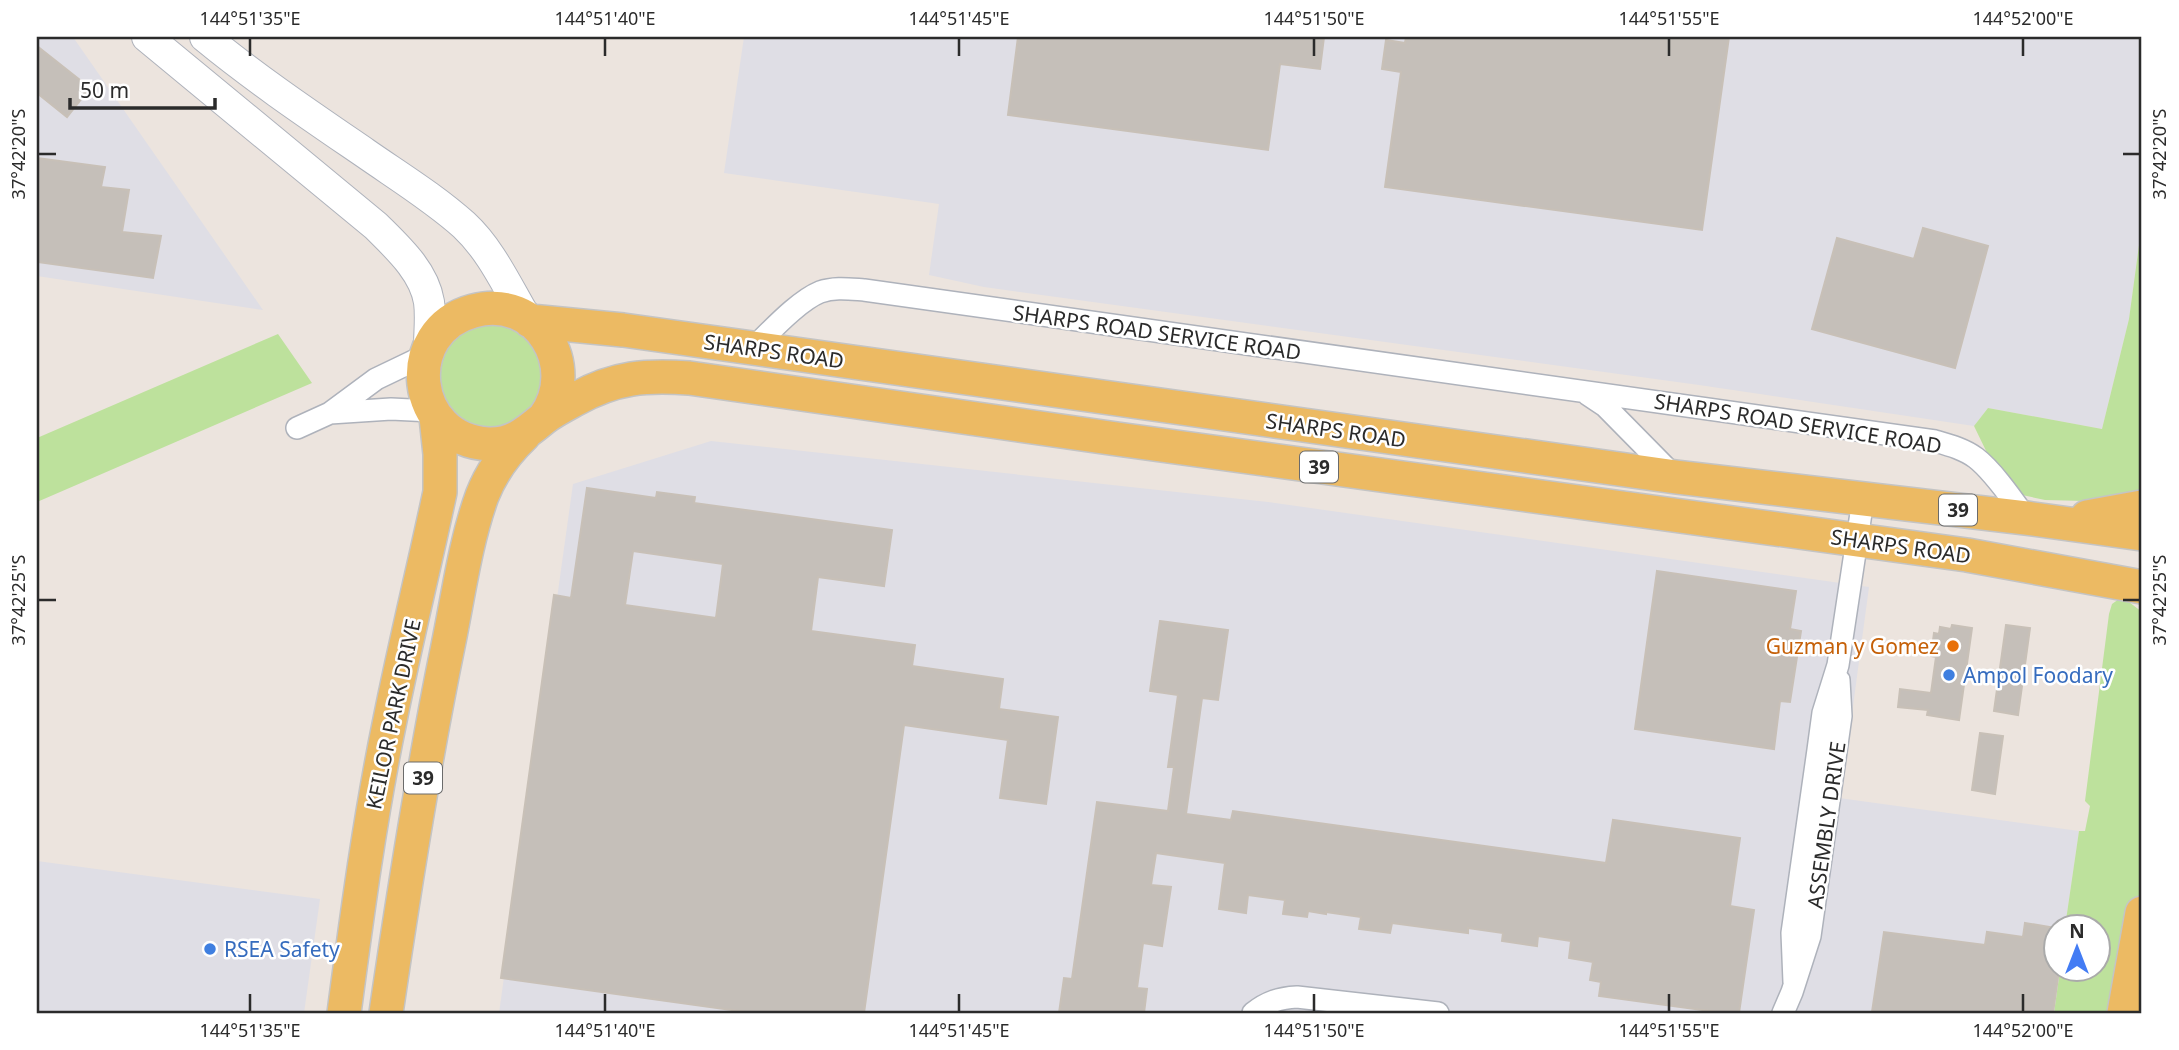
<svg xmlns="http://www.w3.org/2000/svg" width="2179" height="1050" viewBox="0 0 2179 1050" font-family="'Noto Sans',sans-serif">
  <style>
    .industrial { fill: #dfdee5 }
    .green { fill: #bde19c }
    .building { fill: #c5bfb9; stroke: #c8c0b7; stroke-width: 2; fill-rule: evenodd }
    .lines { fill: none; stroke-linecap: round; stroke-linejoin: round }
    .street-casing { stroke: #aeb2bb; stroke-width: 24 }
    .secondary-casing { stroke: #aeb2bb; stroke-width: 32 }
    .primary-casing { stroke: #c4c4c4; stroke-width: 36 }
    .street { stroke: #fff; stroke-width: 21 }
    .secondary { stroke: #fff; stroke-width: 30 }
    .primary { stroke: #ecba63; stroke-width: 33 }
    .ticks { fill: none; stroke: #2b2b2b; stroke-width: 2.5 }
    .food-dot { fill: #e8710a; stroke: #fff; stroke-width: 2.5 }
    .shop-dot { fill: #3f7fe0; stroke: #fff; stroke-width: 2.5 }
    .labels { text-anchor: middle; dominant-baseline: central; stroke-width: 5; stroke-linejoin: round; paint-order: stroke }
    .shield { fill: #fff; stroke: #6b6b6b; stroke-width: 2 }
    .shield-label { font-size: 19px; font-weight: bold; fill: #2b2b2b }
    .street-label { font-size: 21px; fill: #2b2b2b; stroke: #fff }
    .food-label { font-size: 21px; fill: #c56008; stroke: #fff; text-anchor: end }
    .shop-label { font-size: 21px; fill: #366cbe; stroke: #fff; text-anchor: start }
    .neatline { fill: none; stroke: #2b2b2b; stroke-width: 2.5 }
    .ticks-label { font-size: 18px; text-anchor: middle; fill: #2b2b2b }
  </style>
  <rect width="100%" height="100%" fill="#ece4de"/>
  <!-- industrial -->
  <path class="industrial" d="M37,37H73L263,310L37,276Z
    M744,37H2142V223L2129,319L2102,429L1988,408L1974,426L1699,385L984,287L929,275L939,204L724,173Z
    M711,441L1268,502L1869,587L1849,736L1844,753V773L1839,798L2079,831L2065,927L2056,928V970H2060L2054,1013H499L573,484Z
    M37,861L320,899L304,1013H37Z"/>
  <!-- green -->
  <path class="green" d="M2142,223V498L2125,502L2045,500L2022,495L1990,459L1974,426L1988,408L2102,429L2129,319Z
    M438 377a52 52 0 1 1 104 0a52 52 0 1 1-104 0Z
    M278,334L312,383L37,502V438Z
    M2119,599L2129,602L2142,612V1013H2054L2060,970H2098V928L2065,927L2079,831H2085L2090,806L2085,801L2109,614L2112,604Z"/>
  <!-- building -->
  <path class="building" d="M1018,37H1324L1320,69L1280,64L1268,150L1008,115Z
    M1406,37H1729L1702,230L1385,187L1401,72L1382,69L1386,40L1405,43Z
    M37,46L90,88L67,117L37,93Z
    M37,158L105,167L101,187L129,190L122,232L161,236L153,278L37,262Z
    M1923,228L1988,246L1955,368L1812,329L1837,238L1914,259Z
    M587,488L656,498L657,492L695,497L694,503L892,530L884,586L818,577L811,631L915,645L912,666L1003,679L999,709L1058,717L1046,804L1000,798L1008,740L904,725L864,1013H753L501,978L554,595L571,598ZM633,551L723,564L716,618L625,605Z
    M1657,571L1796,591L1790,629L1801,631L1790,702L1780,701L1774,749L1635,729Z
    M1160,621L1228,630L1218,700L1202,698L1186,814L1231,820L1233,811L1606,863L1613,820L1740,838L1730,906L1754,910L1739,1013H1724L1599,996L1601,982L1590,980L1593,962L1569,958L1571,941L1538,936L1537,946L1502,941L1503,933L1468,928V933L1392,923L1390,933L1359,929L1361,917L1326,912V914L1308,911L1307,917L1283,914L1285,900L1248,895L1246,913L1219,909L1225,863L1156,853L1151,885L1171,887L1162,946L1143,943L1137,988L1147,989L1144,1013H1059L1064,978L1072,979L1097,802L1168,811L1174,767H1168L1178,695L1150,691Z
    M1952,625L1972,628L1959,720L1927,715L1928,710L1898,707L1900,689L1931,693L1936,657L1931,656L1934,633L1939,634L1940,627L1951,629Z
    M2006,625L2030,628L2018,715L1994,711Z
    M1980,733L2003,736L1995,794L1972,790Z
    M2025,923L2056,928V970H2059L2053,1013L1872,1012L1884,932L1985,945L1987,932L2023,937Z"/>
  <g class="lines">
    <defs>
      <path id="street" d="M752,349C770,332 798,301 820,292C834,287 849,289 864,290L1935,441C1949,445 1964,449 1976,458C1993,471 2013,500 2026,518
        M1587,394L1605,406L1675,477
        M330,413L391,409L432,411
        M297,428L330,413L376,379L426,355
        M1794,982L1792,933L1818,750L1823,713L1838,665L1863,500
        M1253,1013C1267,1002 1279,998 1297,997L1438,1013
        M1783,1013L1792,992L1810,936L1841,716L1839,680"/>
      <path id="secondary" d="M147,37L376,226C397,247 424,271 429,302C431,317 429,332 429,347
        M205,37C256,79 311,116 365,153C398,176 434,198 464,225C491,250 507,286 526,318"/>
      <path id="primary" d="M530,321L623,330L1676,477L2026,518L2142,534
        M544,418C582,366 537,293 473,311C399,331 411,440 488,444C512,445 526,433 544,418C553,411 565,405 576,399C615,377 646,375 689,378L1117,439L1967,555L2142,587
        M2087,517L2142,507
        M344,1013C357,915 370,817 390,720C405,644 424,568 440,492V454L436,417
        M386,1013C404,890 423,768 448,646C458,598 465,543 482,496C491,473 506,452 524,435
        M2124,1013L2142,913"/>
    </defs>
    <!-- street casing -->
    <use href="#street" class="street-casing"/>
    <!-- secondary casing -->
    <use href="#secondary" class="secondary-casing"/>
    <!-- primary casing -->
    <use href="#primary" class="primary-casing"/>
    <!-- street -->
    <use href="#street" class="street"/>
    <!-- secondary -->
    <use href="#secondary" class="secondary"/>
    <!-- primary -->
    <use href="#primary" class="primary"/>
  </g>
  <!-- ticks -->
  <path class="ticks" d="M250,38V56M605,38V56M959,38V56M1314,38V56M1669,38V56M2023,38V56M38,154H56M2123,154H2140M38,600H56M2123,600H2140M250,994V1012M605,994V1012M959,994V1012M1314,994V1012M1669,994V1012M2023,994V1012"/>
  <!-- markers -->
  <circle class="food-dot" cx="1953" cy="646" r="7"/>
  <g class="shop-dot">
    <circle cx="1949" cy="675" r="7"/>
    <circle cx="210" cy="949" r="7"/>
  </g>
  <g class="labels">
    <!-- shield labels -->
    <g class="shield">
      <rect x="1300" y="451.5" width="38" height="31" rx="5"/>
      <rect x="1939" y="494.5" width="38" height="31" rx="5"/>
      <rect x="404" y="762.5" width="38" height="31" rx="5"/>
    </g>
    <g class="shield-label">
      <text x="1319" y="467">39</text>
      <text x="1958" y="510">39</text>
      <text x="423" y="778">39</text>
    </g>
    <!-- street labels -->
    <g class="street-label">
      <text transform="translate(1157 332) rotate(8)">SHARPS ROAD SERVICE ROAD</text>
      <text transform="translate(774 351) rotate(8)">SHARPS ROAD</text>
      <text transform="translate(1798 423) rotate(9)">SHARPS ROAD SERVICE ROAD</text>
      <text transform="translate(1336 430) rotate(8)">SHARPS ROAD</text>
      <text transform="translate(1901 546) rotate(8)">SHARPS ROAD</text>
      <text transform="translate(393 714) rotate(-78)">KEILOR PARK DRIVE</text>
      <text transform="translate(1826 825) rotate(-82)">ASSEMBLY DRIVE</text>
    </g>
    <!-- food labels -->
    <g class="food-label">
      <text x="1939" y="646">Guzman y Gomez</text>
    </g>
    <!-- shop labels -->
    <g class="shop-label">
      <text x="1963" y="675">Ampol Foodary</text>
      <text x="224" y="949">RSEA Safety</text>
    </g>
  </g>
  <!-- border -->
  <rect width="2179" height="1050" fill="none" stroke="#ffffff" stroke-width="77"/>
  <!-- north arrow -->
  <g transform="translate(2077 948)"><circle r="33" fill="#ffffff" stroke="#aaaaaa" stroke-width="2"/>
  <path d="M0-5L12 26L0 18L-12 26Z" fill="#437cf4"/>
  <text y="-10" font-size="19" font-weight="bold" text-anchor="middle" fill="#2b2b2b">N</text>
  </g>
  <!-- scale -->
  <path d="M70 98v10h145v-10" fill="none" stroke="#2b2b2b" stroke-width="3.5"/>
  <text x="80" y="98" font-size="21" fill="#2b2b2b" stroke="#ffffff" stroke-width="5" paint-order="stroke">50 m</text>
  <rect x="38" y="38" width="2102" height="974" class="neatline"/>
  <g class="ticks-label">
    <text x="250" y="25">144°51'35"E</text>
    <text x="605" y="25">144°51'40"E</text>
    <text x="959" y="25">144°51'45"E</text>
    <text x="1314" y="25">144°51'50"E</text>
    <text x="1669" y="25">144°51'55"E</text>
    <text x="2023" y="25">144°52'00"E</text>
    <text transform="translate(19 154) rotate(-90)" y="6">37°42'20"S</text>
    <text transform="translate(2160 154) rotate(-90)" y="6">37°42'20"S</text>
    <text transform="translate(19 600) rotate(-90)" y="6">37°42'25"S</text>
    <text transform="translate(2160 600) rotate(-90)" y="6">37°42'25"S</text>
    <text x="250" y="1037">144°51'35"E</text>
    <text x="605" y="1037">144°51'40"E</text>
    <text x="959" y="1037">144°51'45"E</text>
    <text x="1314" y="1037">144°51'50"E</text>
    <text x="1669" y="1037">144°51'55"E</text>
    <text x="2023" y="1037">144°52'00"E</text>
  </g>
</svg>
